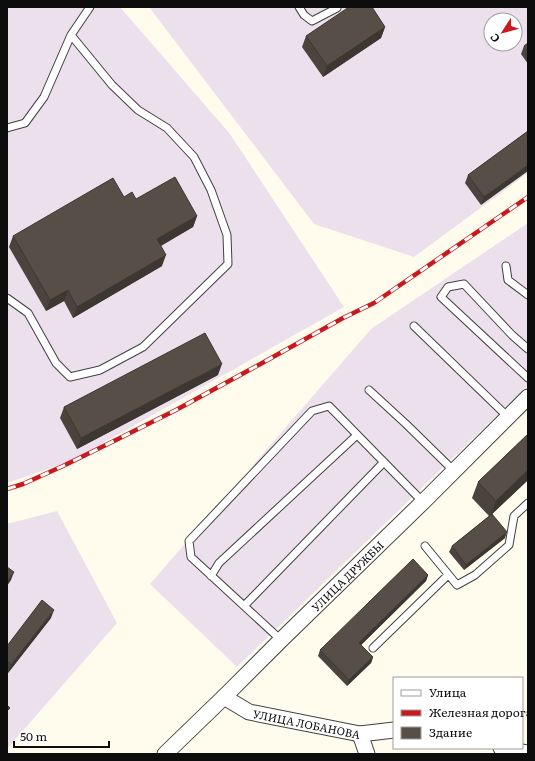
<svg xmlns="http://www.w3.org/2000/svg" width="535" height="761" viewBox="0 0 535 761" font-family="Literata,serif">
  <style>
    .industrial { fill: #ece0ed; fill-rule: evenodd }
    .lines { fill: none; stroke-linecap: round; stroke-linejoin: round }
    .lane-casing { stroke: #404040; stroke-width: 9 }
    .street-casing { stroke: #404040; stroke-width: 17 }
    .lane { stroke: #fff; stroke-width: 7 }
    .street { stroke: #fff; stroke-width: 15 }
    .rail-casing { stroke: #c9191d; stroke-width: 4.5 }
    .rail { stroke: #fff; stroke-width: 3; stroke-dasharray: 9; stroke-linecap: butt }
    .wall { fill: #4b433e }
    .shaded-wall { fill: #3d3732 }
    .building { fill: #574e48; stroke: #3d3732 }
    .labels { text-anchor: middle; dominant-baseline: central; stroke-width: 4; stroke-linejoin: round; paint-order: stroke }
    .street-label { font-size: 11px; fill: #0d0d0d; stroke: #fff }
  </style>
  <rect width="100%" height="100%" fill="#fffced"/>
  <!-- industrial -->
  <path class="industrial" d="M7,7H120L230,134L344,307L71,461L7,483Z
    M149,7H528V173L414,257L314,224ZM491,20H515V44H491Z
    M528,223V385L237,667L150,584L371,329Z
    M57,511L117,623L7,749V524Z"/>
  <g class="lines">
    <defs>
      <path id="lane" d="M299,7L304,15L312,21L337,8
        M7,128L25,123L44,97L71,35L90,7
        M506,266L508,280L528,295
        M7,298L28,313L56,363L70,377L100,370L143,347L228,264L227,235L211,190L194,157L167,128L138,110L112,85L71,35
        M414,326L508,417
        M528,349L512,335L464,284L448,287L441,297L528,378
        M369,390L406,424L454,471
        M425,546L457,585L475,575L509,545L514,516L528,503
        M211,576L219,563L357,435
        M244,606L384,462
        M281,640L191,557L189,541L312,411L329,406L423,502
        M373,648L448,575"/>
      <g id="street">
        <path id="s1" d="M224,697L249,712L360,734L394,730"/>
        <path d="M360,734L367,754"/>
        <path d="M501,748L528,753"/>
        <path id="s2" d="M165,754L224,697L281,640L423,502L528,397"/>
      </g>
    </defs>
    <!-- lane casing -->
    <use href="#lane" class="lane-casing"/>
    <!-- street casing -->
    <use href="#street" class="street-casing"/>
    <!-- lane -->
    <use href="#lane" class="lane"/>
    <!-- street -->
    <use href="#street" class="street"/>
    <defs>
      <path id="rail" d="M7,489L23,484L63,466L116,440L176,410L264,362L343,318L374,303L528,197"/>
    </defs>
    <!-- rail casing -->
    <use href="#rail" class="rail-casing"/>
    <!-- rail -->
    <use href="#rail" class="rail"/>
  </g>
  <!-- wall -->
  <path class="wall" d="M385,27L381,38L323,77L302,47L306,36Z
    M528,43V64L521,54L524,46Z
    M528,131L481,205L465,183L468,175Z
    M124,197L136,199L197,216L193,227L161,246L162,266L73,318L64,301L46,311L9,247L13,236Z
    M218,375L77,449L60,418L64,407Z
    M528,434V480L492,514L505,538L464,570L449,552L452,546L489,516L472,498L478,482Z
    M428,575L426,581L361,645L373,657L371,663L347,686L318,656L320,650Z
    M51,618L8,673L7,672V646Z"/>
  <!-- shaded-wall -->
  <path class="shaded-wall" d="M385,27L381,38L323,77L327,66Z
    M528,165V171L481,205L484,197Z
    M197,216L193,227L153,250L157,239Z
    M166,255L162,266L73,318L77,307Z
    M68,290L64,301L46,311L50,300Z
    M222,364L218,375L77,449L81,438Z
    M528,470V480L490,516L496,501Z
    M507,532L505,538L464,570L466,565Z
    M14,572L11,580L7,586V582Z
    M428,575L426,581L357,649L359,643Z
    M54,610L51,618L8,673L11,665Z
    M373,657L371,663L347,686L349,680Z"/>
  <!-- building -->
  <path class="building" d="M349,7H372L385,27L327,66L306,36Z
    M528,43V51L524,46Z
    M528,131V165L484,197L468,175Z
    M175,177L197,216L157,239L166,255L77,307L68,290L50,300L13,236L113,178L124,197L132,192L136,199Z
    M205,333L222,364L81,438L64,407Z
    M528,434V470L496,501L478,482Z
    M492,514L507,532L466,565L452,546Z
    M413,559L428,575L359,643L373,657L349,680L320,650Z
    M7,567L14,572L7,582Z
    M42,600L54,610L11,665L7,661V646Z
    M7,705L10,708L7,711Z"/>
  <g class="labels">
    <!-- street labels -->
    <g class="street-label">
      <text stroke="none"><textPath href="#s2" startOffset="255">УЛИЦА ДРУЖБЫ</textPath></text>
      <text stroke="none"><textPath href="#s1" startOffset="88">УЛИЦА ЛОБАНОВА</textPath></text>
    </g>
  </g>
  <!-- border -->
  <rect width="535" height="761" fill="none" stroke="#0d0d0d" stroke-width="16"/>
  <!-- legend -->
  <rect x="393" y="677" width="130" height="72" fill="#ffffff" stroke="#9e9e9e"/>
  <rect x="401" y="690" width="20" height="6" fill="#ffffff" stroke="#9e9e9e"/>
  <text x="429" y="697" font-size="12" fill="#0d0d0d">Улица</text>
  <rect x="401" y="710" width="20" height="6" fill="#c9191d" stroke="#9e9e9e"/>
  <text x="429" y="717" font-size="12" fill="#0d0d0d">Железная дорога</text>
  <rect x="401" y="727" width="20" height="12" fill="#574e48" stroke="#9e9e9e"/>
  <text x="429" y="737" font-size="12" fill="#0d0d0d">Здание</text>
  <!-- north arrow -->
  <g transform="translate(503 32) rotate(234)"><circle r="19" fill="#ffffff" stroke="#9e9e9e"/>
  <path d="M0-3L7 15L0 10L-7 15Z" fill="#c9191d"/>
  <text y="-6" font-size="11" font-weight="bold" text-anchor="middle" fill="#0d0d0d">С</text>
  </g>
  <!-- scale -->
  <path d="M14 741v6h95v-6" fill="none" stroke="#0d0d0d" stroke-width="2"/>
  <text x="20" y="741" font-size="12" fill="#0d0d0d" stroke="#ffffff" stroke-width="3" paint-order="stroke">50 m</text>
</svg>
